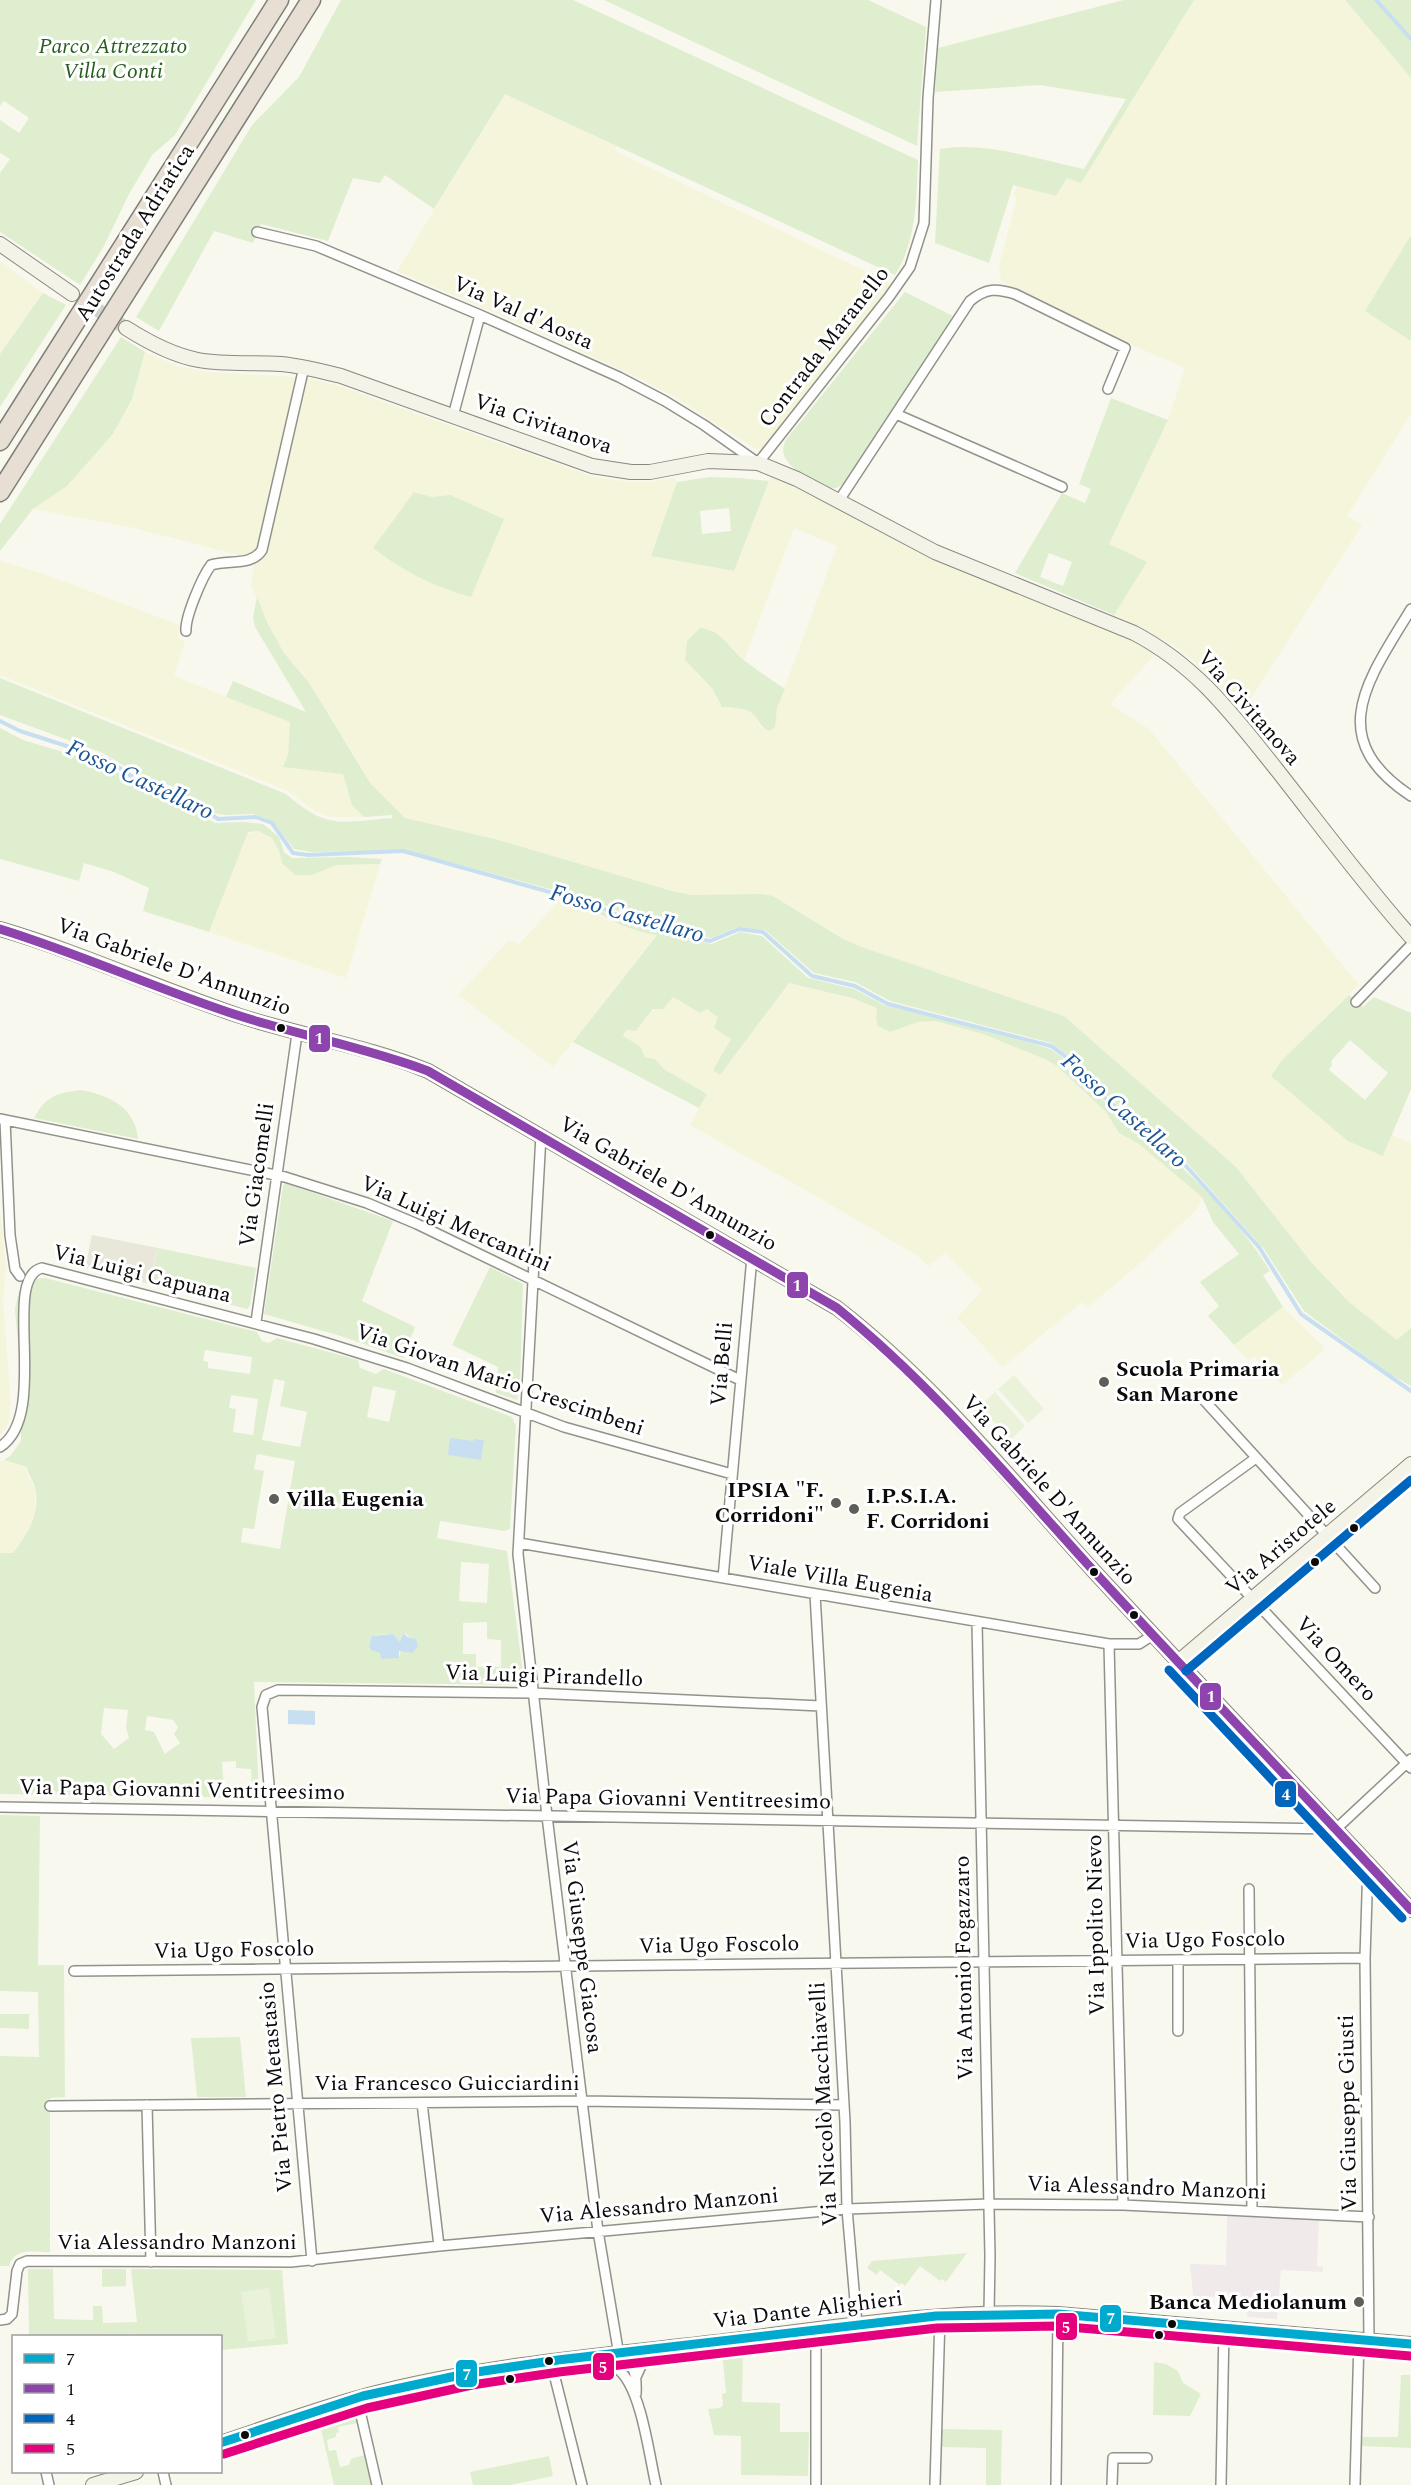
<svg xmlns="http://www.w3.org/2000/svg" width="1411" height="2485" viewBox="0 0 1411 2485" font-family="Spectral,serif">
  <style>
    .industrial { fill: #f0eaeb }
    .farmland { fill: #f5f5db; fill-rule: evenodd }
    .green { fill: #dfeecf; fill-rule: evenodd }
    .pitch { fill: #eaf2d9 }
    .plaza { fill: #e9e7da }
    .water { fill: #c7dff1 }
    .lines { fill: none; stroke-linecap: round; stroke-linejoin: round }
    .stream { stroke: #c7dff1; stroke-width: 4 }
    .secondary-tunnel { stroke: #d5d4cc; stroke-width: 14; stroke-dasharray: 14 7; stroke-linecap: butt }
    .street-casing { stroke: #92928d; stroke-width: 12 }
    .secondary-casing { stroke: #898884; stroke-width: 16 }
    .highway-casing { stroke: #7f7f7a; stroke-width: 21 }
    .street { stroke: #fefefc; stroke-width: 9 }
    .secondary { stroke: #f3f3e8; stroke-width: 14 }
    .highway { stroke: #e7dfd4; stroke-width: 18 }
    .bus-1-casing { stroke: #fff; stroke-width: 14 }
    .bus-2-casing { stroke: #fff; stroke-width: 14 }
    .bus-3-casing { stroke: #fff; stroke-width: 14 }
    .bus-4-casing { stroke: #fff; stroke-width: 14 }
    .bus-1 { stroke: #00a9ce; stroke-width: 9 }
    .bus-2 { stroke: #8e44ad; stroke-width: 9 }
    .bus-3 { stroke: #0065bd; stroke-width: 9 }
    .bus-4 { stroke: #e5007d; stroke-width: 9 }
    .bus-dot { fill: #0b0b0b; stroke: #fff; stroke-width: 2 }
    .poi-dot { fill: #5e5e5a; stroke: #fff; stroke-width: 2 }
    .labels { text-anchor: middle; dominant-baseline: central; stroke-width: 6; stroke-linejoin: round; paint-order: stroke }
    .park-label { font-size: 22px; font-style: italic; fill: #275e1f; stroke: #fff }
    .street-label { font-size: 22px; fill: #0b0b0b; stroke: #fff }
    .poi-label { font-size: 22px; font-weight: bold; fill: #0b0b0b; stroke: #fff; text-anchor: start }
    .water-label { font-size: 24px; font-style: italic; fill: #1c5594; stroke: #fff }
    .line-badge { stroke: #fff; stroke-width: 2 }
    .badge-label { font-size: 16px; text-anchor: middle; font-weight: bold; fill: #fff }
  </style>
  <rect width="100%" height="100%" fill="#f9f8ee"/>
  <!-- industrial -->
  <path class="industrial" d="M1227,2216L1319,2220L1317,2266L1323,2267V2272L1281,2270L1277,2319L1247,2317L1248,2303H1243V2300L1233,2299V2302H1228V2292L1216,2291L1215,2297L1193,2296L1190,2264L1226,2265Z"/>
  <!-- farmland -->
  <path class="farmland" d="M1194,0H1345L1411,78V235L1366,311L1411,341V414L1347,516L1362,525L1241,714L1221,689L1195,662L1175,646L1114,615L1146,563L1109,544L1168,420L1185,368L1134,346L1001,281L999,265L1017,198L1014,194L1017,186L1056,196L1067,178L1081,182Z
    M505,94L617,146L615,150L627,157L888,282L891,287L863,326L781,425L765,449H756L673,396L643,380L535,330L397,271Z
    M0,261L43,293L0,354Z
    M145,352L180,367L210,372L297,377L257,551L250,558L134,528L33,509L67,486L113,434L132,399Z
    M306,378L339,386L591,476L629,482H649L675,477L677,482L651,556L734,571L771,476L799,487L938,560L1112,630L1158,651L1110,704L1149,729L1359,985L1283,1059L1383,1156L1392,1135L1411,1143L1410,1332L1397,1340L1349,1302L1312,1263L1235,1166L1064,1016L859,946L843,939L773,896L691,895L672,891L495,839L405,818L370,783L310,684L284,653L267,622L251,585L254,562L265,553L270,539ZM414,492L432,497L450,495L445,590ZM794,528L837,546L777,708L774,727H761L754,714L741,708L722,707L712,688L724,639L744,660Z
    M0,561L44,574L182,626L178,638L185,641L174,676L290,722L288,755L343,774L352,805L364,817H330L316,812L288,791L0,675Z
    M258,831L272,838L279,851L282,863L312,875L337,865L380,864L346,978L209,932L247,834Z
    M558,902L588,906L608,921L657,934L553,1067L458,995L509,940L519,944Z
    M789,983L852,998L878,1008L876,1019L910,1025L918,1022L935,1021L983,1034L1047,1060L1057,1066L1106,1112L1119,1133L1139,1144L1189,1183L1202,1197L1198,1208L1143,1261L1088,1307L1082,1302L1003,1367L957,1318L982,1290L945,1253L929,1266L916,1255L811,1193L690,1125L707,1094L664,1069L655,1059L645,1057L640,1046L623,1036L626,1030L636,1031L654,1009L673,997L700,1013L707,1009L719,1017L714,1028L731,1039L713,1070L720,1075Z
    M0,1209L6,1266L3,1303L11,1403L9,1422L0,1436Z
    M1283,1307L1324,1347L1322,1352L1282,1385L1254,1356L1248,1360L1234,1345Z
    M4,1460L27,1467L28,1477L35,1487V1512L26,1535L13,1553H0V1461Z"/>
  <!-- green -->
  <path class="green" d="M0,0H256L175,135L152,155L129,194L104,246L80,285L0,232V173L10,159L0,153V120L19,133L29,118L4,101L0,106Z
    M341,0H573L918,160C916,200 917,240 895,275L505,94L434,209L385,175L380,183L353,178L328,241L261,224L253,243L214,231L159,331L136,317L252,125L299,77Z
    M604,0H868L926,27L917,146Z
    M1124,0H1194L1081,183L1067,178L1056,196L1013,185L989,263L935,243L940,149C987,141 1038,160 1084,169L1126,99L1040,85L935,92L938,48Z
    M1345,0H1411V78Z
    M1411,235V341L1365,311Z
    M905,292L953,316L845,483C840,486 835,490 828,488C816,485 787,467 784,455C782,450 784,446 785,441Z
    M43,293L66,305L0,407V354Z
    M121,337L145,352L132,399L113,434L67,486L33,509L0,551V524Z
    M1111,398L1168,420L1109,544L1147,562L1114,615L1015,573L1062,493L1085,503L1091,489L1079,484ZM1049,553L1072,562L1063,586L1040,577Z
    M709,477L740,478L769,481L734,571L651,556L677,482ZM729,508L731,531L702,534L700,511Z
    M414,492L432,497L450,495L504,519L471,597C434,587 403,571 373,548Z
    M257,597L267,622L284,653L310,684L370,783L405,818L495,839L672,891L691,895L762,894L773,896L843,939L859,946L1064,1016L1235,1166L1312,1263L1349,1302L1397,1340L1411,1328V1386L1388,1373L1304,1311L1264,1249L1188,1164L1076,1070L1068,1055L1051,1043L890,1001L855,982L814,973L765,930L738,927L711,938L685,932L663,921L628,915L588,899L408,851L311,852L294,849L275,824L267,819L253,814L226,815L212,813L176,788L131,770L103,753L0,715V678L286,794C328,830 340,822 392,818V815L364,817L352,805L343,774L283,767L288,755L290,722L226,697L233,681L306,712L255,627L253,618Z
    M700,628C722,630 730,649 745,661C758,671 772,680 785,689L777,708L775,727L769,731C761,727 760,723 755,716C748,707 733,708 722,707L712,688L685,660L687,641Z
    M0,728L23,740L103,764L130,780L169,795L215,823L243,822L263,824L279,837L284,852L292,858L350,857L382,859L380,864L337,865L312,875H295L282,863L279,851L272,838L258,831L248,832L209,932L143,911L149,888L114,872L84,863L79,881L0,859Z
    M588,906L626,920L663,926L682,938L712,944L740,932L762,936L808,978L854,989L886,1006L984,1029L1050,1049L1063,1058L1070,1073C1142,1133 1220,1190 1270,1271L1263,1275L1283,1307L1234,1345L1208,1316L1219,1306L1200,1282L1239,1254L1213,1222L1202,1197L1139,1144L1119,1133L1106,1112L1057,1066L1047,1060L983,1034L935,1021L918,1022L890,1032L878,1026L876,1019L877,1008L852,998L789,983L720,1075L713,1070L731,1039L714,1028L718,1017L707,1009L700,1013L673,997L663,1009H653L636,1031L626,1030L623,1036L640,1046L645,1057L655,1059L664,1069L707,1094L699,1108L573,1042L657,935C631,931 609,921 588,906Z
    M1349,995L1363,1007L1374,997L1411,1013V1089L1383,1156L1348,1141L1271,1076L1283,1059ZM1350,1040L1388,1073L1365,1100L1329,1070L1332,1065L1331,1061Z
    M81,1090C109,1095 136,1108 138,1139L34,1118C46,1096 57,1093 81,1090Z
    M285,1183L393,1221L362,1301L415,1327L403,1358L344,1337L264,1314L283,1186Z
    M158,1248L256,1268L250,1306L247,1309L150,1284Z
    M490,1267L523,1284L520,1385L517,1400L496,1393L498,1367L452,1345Z
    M45,1278L257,1332L262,1341L269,1343L277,1338L358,1360L360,1368L376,1374L384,1369L512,1417L516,1426L510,1529L504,1531L440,1521L437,1538L507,1551L524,1681L522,1685L254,1682L259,1798L0,1794V1553H13C27,1535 41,1513 35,1488C34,1481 28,1475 27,1467L4,1460L11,1455L21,1441V1378L15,1309L19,1291L29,1279ZM205,1350L252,1357L250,1374L208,1368V1362L203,1361ZM274,1379L285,1381L280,1406L307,1412L300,1447L262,1440ZM373,1386L396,1391L389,1422L367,1417ZM231,1395L258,1399L253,1435L233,1432L236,1409L229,1408ZM257,1454L295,1461L280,1549L241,1542L243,1528L254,1529L264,1471L254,1469ZM461,1562L489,1564L487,1603L459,1601ZM487,1622V1639L501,1640V1667H476V1654H463V1623ZM403,1633L408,1635L412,1653L401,1650L399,1658L379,1652L375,1635L393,1634L400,1642ZM104,1708L128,1710L126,1728L129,1738L114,1749L101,1734ZM147,1716L173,1720L178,1727L174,1734L180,1743L165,1754L154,1732L145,1730ZM236,1761V1768L251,1769L252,1788H224L222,1762Z
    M0,1815L40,1816L38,1965H64L65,2097L50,2098V2252C34,2252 14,2247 9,2266H0V2056L39,2057L38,1992L0,1991Z
    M0,2014H29V2029L0,2028Z
    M240,2037L246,2097H197L191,2038Z
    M967,2253L946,2282L942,2279L940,2281L920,2266L905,2286L902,2283L900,2285L880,2270L877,2275L867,2268L872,2261Z
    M28,2269H53L54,2319L93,2320V2306H102L103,2323L137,2322L131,2269L282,2270L288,2344L221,2350L220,2336H139L138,2334L29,2336Z
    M102,2269H126V2286L102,2287Z
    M743,2349L742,2402L780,2403V2432H809L808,2476L741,2475V2436L714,2435L708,2409L720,2408L723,2405L722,2394L726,2393L722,2351Z
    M1154,2362L1166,2364L1178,2371L1183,2383L1201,2394L1190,2416L1153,2415Z
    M1401,2375H1410L1411,2448L1360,2446V2437H1398Z
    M354,2410L357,2423L338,2427L339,2432L336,2433V2437L327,2440L329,2451L336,2450L340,2467L349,2465L351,2459L364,2455L371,2485H334L319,2421Z
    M941,2429L1002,2430L1001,2485H986V2448L940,2447Z
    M549,2456L553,2476L510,2485H473L470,2472Z"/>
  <!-- pitch -->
  <path class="pitch" d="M1014,1375L1044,1409L1028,1423L998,1389Z
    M995,1392L1025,1426L1010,1440L980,1406Z
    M269,2288L276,2338L248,2342L241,2292Z"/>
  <!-- plaza -->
  <path class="plaza" d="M92,1235L158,1248L149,1284L85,1268Z"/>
  <!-- water -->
  <path class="water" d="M450,1438L474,1441V1439L484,1440L481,1460L448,1455Z
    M403,1633L409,1638L416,1639L418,1646L412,1653L399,1651V1658L381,1659L380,1653L371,1650L369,1646L372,1636L393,1634L400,1642Z
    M288,1710L315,1711V1725L288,1724Z"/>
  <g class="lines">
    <!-- stream -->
    <path class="stream" d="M1376,0L1411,39
      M0,721L20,731L107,759L131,776L173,790L218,819L256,817L272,823L293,853L308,855L403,851L589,903L627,919L662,923L683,936L710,941L739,929L763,932L812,976L855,986L888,1004L1051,1046L1065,1056L1073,1071L1186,1166L1259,1247L1301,1314L1411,1391"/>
    <!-- secondary-tunnel -->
    <path class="secondary-tunnel" d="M79,298L126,328"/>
    <defs>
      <path id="street" d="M257,232L316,246L480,315L619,377L665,401L704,425L758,463L889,297L910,267L924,223L928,98L936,0
        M896,414L1062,487
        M453,416L480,315
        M838,502L970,301C986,288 996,288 1015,294L1125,348L1108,389
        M1411,609C1369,679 1322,737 1411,796
        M186,631C185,617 202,577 211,565C228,559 251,567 262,550L304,367
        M1356,1002L1411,945
        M0,1119L285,1177L367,1203L417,1224L740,1380
        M5,1120L10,1235L15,1269L20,1276
        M541,1135L518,1554L547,1816L598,2231L622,2373
        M256,1322L297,1034
        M1203,1399L1375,1588
        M0,1447C51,1414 0,1278 42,1268L314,1339L407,1368L564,1427L732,1474
        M1256,1458L1180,1513L1178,1519L1411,1768
        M519,1543L1109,1644H1139L1153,1635
        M723,1578L752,1257
        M815,1594L845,2122L847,2209L857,2324
        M977,1622L990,2256L989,2313
        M1109,1644L1123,2205
        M0,1807L1336,1829L1411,1759
        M1368,1864L1365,1958L1369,2340
        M1249,1889L1252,2210
        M74,1971L1365,1958
        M1178,2031V1960
        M422,2103L439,2246
        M147,2105L151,2262
        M50,2106L582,2101L844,2105
        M312,2261L262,1707L266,1695L278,1690L533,1693L821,1706
        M0,2320L7,2319L12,2314L17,2271L20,2264L27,2261L291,2262L439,2246L847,2209L989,2204L1123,2205L1369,2217
        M816,2329V2485
        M617,2354C635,2364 637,2374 636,2394
        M594,2357C604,2361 615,2365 622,2373C642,2395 649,2455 656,2485
        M551,2362L582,2485
        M636,2377L641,2366L651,2350
        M357,2398L377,2485
        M46,2472L49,2485
        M163,2472L166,2485
        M935,2485L940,2316
        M1056,2485L1058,2314
        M1112,2485L1113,2458H1147
        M1221,2485L1224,2328
        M1355,2485L1359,2339"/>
      <path id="secondary" d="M0,244L72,294
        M126,328C148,342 172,355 198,360C226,365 254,362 281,364C302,366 321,371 341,376L592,466L631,472H650L708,461L758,463L797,479L935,552L1134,633C1197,666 1233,715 1277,770C1321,826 1364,884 1411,937
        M0,929C82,953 159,989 240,1016C302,1036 367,1046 428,1071L837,1308C933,1382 1010,1479 1091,1568C1197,1683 1305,1795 1411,1910
        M1178,1662L1411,1464
        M220,2443C275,2425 329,2404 384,2391C498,2363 617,2354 734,2340C841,2326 950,2309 1058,2314L1411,2344
        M93,2485L136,2472"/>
      <path id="highway" d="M0,441L279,0
        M0,492L311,0"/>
    </defs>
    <!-- street casing -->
    <use href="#street" class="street-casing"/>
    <!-- secondary casing -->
    <use href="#secondary" class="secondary-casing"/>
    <!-- highway casing -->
    <use href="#highway" class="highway-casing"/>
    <!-- street -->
    <use href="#street" class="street"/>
    <!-- secondary -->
    <use href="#secondary" class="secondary"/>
    <!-- highway -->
    <use href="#highway" class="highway"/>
    <defs>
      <path id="bus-1" d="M220,2443L363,2396L470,2373L558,2360L936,2316L1058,2314L1411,2344"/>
      <path id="bus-2" d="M0,929C81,954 159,990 240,1016C302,1036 367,1048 428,1071L837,1308C932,1385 1009,1478 1091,1568C1196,1683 1305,1795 1411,1910"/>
      <path id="bus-3" d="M1169,1670L1402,1918
        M1186,1671L1411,1480"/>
      <path id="bus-4" d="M224,2454L367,2408L472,2385L559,2372L937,2328L1057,2326L1410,2356"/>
    </defs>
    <!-- bus-1 casing -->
    <use href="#bus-1" class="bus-1-casing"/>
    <!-- bus-2 casing -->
    <use href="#bus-2" class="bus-2-casing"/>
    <!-- bus-3 casing -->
    <use href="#bus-3" class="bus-3-casing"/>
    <!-- bus-4 casing -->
    <use href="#bus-4" class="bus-4-casing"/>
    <!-- bus-1 -->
    <use href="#bus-1" class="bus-1"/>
    <!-- bus-2 -->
    <use href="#bus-2" class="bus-2"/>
    <!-- bus-3 -->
    <use href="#bus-3" class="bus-3"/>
    <!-- bus-4 -->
    <use href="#bus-4" class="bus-4"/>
  </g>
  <!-- markers -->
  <g class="bus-dot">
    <circle cx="281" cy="1028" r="5"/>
    <circle cx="710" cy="1235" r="5"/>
    <circle cx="1354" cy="1528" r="5"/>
    <circle cx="1315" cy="1562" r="5"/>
    <circle cx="1094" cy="1572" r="5"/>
    <circle cx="1134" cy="1615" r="5"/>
    <circle cx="1172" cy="2324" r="5"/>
    <circle cx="1159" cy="2335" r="5"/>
    <circle cx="549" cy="2361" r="5"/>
    <circle cx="510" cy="2379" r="5"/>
    <circle cx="245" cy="2435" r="5"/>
  </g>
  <g class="poi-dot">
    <circle cx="1104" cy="1382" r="6"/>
    <circle cx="274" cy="1499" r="6"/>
    <circle cx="836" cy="1503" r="6"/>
    <circle cx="854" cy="1509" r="6"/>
    <circle cx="1359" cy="2302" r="6"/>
  </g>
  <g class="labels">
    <!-- park labels -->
    <g class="park-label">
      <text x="113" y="46">Parco Attrezzato<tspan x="113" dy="25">Villa Conti</tspan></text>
    </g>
    <!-- street labels -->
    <g class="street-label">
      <text transform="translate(135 233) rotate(-58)">Autostrada Adriatica</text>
      <text transform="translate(523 313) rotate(24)">Via Val d'Aosta</text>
      <text transform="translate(824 347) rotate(-52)">Contrada Maranello</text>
      <text transform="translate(543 424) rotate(19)">Via Civitanova</text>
      <text transform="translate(1249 708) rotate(49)">Via Civitanova</text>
      <text transform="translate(174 967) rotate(20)">Via Gabriele D'Annunzio</text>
      <text transform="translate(257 1175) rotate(-82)">Via Giacomelli</text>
      <text transform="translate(668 1184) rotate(30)">Via Gabriele D'Annunzio</text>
      <text transform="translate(456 1224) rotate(24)">Via Luigi Mercantini</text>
      <text transform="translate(142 1274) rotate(14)">Via Luigi Capuana</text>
      <text transform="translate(722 1364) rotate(-85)">Via Belli</text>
      <text transform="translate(500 1380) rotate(19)">Via Giovan Mario Crescimbeni</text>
      <text transform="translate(1049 1490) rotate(48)">Via Gabriele D'Annunzio</text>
      <text transform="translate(1281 1547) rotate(-40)">Via Aristotele</text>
      <text transform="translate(840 1579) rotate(10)">Viale Villa Eugenia</text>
      <text transform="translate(1336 1659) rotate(47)">Via Omero</text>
      <text transform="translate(544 1676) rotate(2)">Via Luigi Pirandello</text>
      <text transform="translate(182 1790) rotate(1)">Via Papa Giovanni Ventitreesimo</text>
      <text transform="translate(668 1799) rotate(1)">Via Papa Giovanni Ventitreesimo</text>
      <text transform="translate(1096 1925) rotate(-91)">Via Ippolito Nievo</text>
      <text transform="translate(1205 1940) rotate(-1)">Via Ugo Foscolo</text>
      <text transform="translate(719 1945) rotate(-1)">Via Ugo Foscolo</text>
      <text transform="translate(582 1947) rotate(83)">Via Giuseppe Giacosa</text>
      <text transform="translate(234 1950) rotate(-1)">Via Ugo Foscolo</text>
      <text transform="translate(964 1968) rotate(-91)">Via Antonio Fogazzaro</text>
      <text x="447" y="2083">Via Francesco Guicciardini</text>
      <text transform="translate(276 2087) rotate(-95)">Via Pietro Metastasio</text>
      <text transform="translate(824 2104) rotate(-93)">Via Niccolò Macchiavelli</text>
      <text transform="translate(1348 2113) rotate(-91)">Via Giuseppe Giusti</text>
      <text transform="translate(1147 2188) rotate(2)">Via Alessandro Manzoni</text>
      <text transform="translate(659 2206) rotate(-5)">Via Alessandro Manzoni</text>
      <text x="177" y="2242">Via Alessandro Manzoni</text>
      <text transform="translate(808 2310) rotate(-7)">Via Dante Alighieri</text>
    </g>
    <!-- poi labels -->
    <g class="poi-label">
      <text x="1116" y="1369">Scuola Primaria<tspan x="1116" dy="25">San Marone</tspan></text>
      <text x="824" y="1490" text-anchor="end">IPSIA "F.<tspan x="824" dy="25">Corridoni"</tspan></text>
      <text x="866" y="1496">I.P.S.I.A.<tspan x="866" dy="25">F. Corridoni</tspan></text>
      <text x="286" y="1499">Villa Eugenia</text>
      <text x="1347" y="2302" text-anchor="end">Banca Mediolanum</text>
    </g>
    <!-- water labels -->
    <g class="water-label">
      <text transform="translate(140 780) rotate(25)">Fosso Castellaro</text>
      <text transform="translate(627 914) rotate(16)">Fosso Castellaro</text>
      <text transform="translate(1124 1111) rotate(42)">Fosso Castellaro</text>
    </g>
  </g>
  <g class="line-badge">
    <rect x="308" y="1024" width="23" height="29" rx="6" fill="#8e44ad"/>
    <rect x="786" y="1271" width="23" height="28" rx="6" fill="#8e44ad"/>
    <rect x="1199" y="1682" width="23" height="29" rx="6" fill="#8e44ad"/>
    <rect x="1274" y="1780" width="23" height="28" rx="6" fill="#0065bd"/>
    <rect x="1099" y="2304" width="23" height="29" rx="6" fill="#00a9ce"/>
    <rect x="1055" y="2312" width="23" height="29" rx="6" fill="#e5007d"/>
    <rect x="592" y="2352" width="23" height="29" rx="6" fill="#e5007d"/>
    <rect x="455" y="2359" width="23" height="29" rx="6" fill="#00a9ce"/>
  </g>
  <g class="badge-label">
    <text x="319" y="1044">1</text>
    <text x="797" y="1291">1</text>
    <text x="1211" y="1702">1</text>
    <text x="1286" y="1800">4</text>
    <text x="1111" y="2324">7</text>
    <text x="1066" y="2333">5</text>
    <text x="603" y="2373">5</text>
    <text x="467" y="2380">7</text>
  </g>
  <!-- legend -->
  <rect x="12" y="2335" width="210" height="138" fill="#ffffff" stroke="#9d9d9d" stroke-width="1.5"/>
  <rect x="24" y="2354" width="30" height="9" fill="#00a9ce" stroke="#9d9d9d" stroke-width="1.5"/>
  <text x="66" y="2365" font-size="18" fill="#0b0b0b">7</text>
  <rect x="24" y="2384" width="30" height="9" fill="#8e44ad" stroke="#9d9d9d" stroke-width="1.5"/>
  <text x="66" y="2395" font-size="18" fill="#0b0b0b">1</text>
  <rect x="24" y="2414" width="30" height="9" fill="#0065bd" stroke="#9d9d9d" stroke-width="1.5"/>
  <text x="66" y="2425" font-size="18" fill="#0b0b0b">4</text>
  <rect x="24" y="2444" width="30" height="9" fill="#e5007d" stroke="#9d9d9d" stroke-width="1.5"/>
  <text x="66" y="2455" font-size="18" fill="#0b0b0b">5</text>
</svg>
